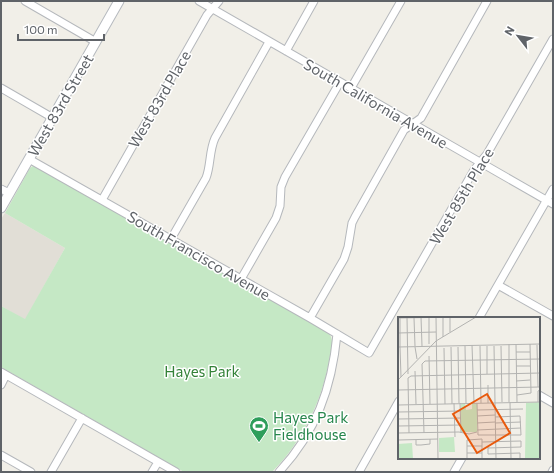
<svg xmlns="http://www.w3.org/2000/svg" width="554" height="473" viewBox="0 0 554 473" font-family="Commissioner,sans-serif">
  <style>
    .education { fill: #e1ded6 }
    .green { fill: #c5e8c5 }
    .lines { fill: none; stroke-linecap: round; stroke-linejoin: round }
    .street-casing { stroke: #b5b8bc; stroke-width: 9 }
    .secondary-casing { stroke: #b6babf; stroke-width: 11 }
    .street { stroke: #fff; stroke-width: 7 }
    .secondary { stroke: #fff; stroke-width: 9 }
    .labels { text-anchor: middle; dominant-baseline: central; stroke-width: 3; stroke-linejoin: round; paint-order: stroke }
    .street-label { font-size: 15px; fill: #5f6368; stroke: #fff }
    .park-label { font-size: 15px; fill: #348238; stroke: #fff }
    .leisure-label { font-size: 15px; fill: #27864d; stroke: #fff; text-anchor: start }
    .inset-road { fill: none; stroke: #b3b3b1; stroke-width: 1 }
    .view { fill: #e8590c; fill-opacity: 0.15; stroke: #e8590c; stroke-width: 2 }
    .inset-edge { fill: none; stroke: #5f6368; stroke-width: 2 }
  </style>
  <rect width="100%" height="100%" fill="#f1efe8"/>
  <!-- education -->
  <path class="education" d="M5,213L65,248L25,320L1,306V219Z"/>
  <!-- green -->
  <path class="green" d="M33,166L36,167L328,332C334,338 332,348 330,356C323,399 303,441 272,472H184L1,367V306L25,319L65,248L5,213L30,168Z"/>
  <g class="lines">
    <defs>
      <path id="street" d="M25,1L96,42
        M199,1L553,204
        M286,51L314,1
        M1,88L53,118
        M351,88L401,1
        M29,159L310,318L369,353L474,170L487,154L553,39
        M1,189L9,193
        M102,200L207,15L219,1
        M171,239L206,178C211,165 209,151 215,138L269,42
        M241,279L276,218L280,206L281,187L285,177L340,82
        M498,285L553,316
        M310,318L344,259L348,247L352,223L355,217L404,130L421,118L487,1
        M479,318L553,189
        M1,372L176,472
        M1,385L6,375
        M539,395L553,403
        M1,455L31,472
        M51,472L82,418
        M152,472L158,462
        M279,472C316,432 332,388 337,334
        M359,472L399,401
        M454,472L462,458
        M552,472L553,470"/>
      <path id="secondary" d="M1,208L119,1"/>
    </defs>
    <!-- street casing -->
    <use href="#street" class="street-casing"/>
    <!-- secondary casing -->
    <use href="#secondary" class="secondary-casing"/>
    <!-- street -->
    <use href="#street" class="street"/>
    <!-- secondary -->
    <use href="#secondary" class="secondary"/>
  </g>
  <!-- icons -->
  <defs>
    <symbol id="stadium-pin" viewBox="-11 -11 22 30"><path d="M0 17L-7.5 6A9.5 9.5 0 1 1 7.5 6Z" fill="#2e9e5b" stroke="#fff"/><path d="M0-5a6.5 5 0 1 0 0 10a6.5 5 0 1 0 0-10ZM-3.5-1.8h7v3.6h-7Z" fill="#fff"/></symbol>
  </defs>
  <g fill-rule="evenodd">
    <use href="#stadium-pin" x="248" y="415" width="22" height="30"/>
  </g>
  <g class="labels">
    <!-- street labels -->
    <g class="street-label">
      <text transform="translate(159 99) rotate(-60)">West 83rd Place</text>
      <text transform="translate(376 103) rotate(30)">South California Avenue</text>
      <text transform="translate(60 105) rotate(-60)">West 83rd Street</text>
      <text transform="translate(461 196) rotate(-59)">West 85th Place</text>
      <text transform="translate(199 255) rotate(30)">South Francisco Avenue</text>
    </g>
    <!-- park labels -->
    <g class="park-label">
      <text x="202" y="371">Hayes Park</text>
    </g>
    <!-- leisure labels -->
    <g class="leisure-label">
      <text x="273" y="417">Hayes Park<tspan x="273" dy="17">Fieldhouse</tspan></text>
    </g>
  </g>
  <!-- overview -->
  <g transform="translate(398 317)">
    <rect width="142" height="142" fill="#f1efe8"/>
    <path d="M142,85V142H127L128,86ZM63,87H67L68,93L74,92V87H79V115H63ZM56,120L57,135H41V121ZM14,126L15,142H0V127Z" fill="#c5e8c5"/>
    <path class="inset-road" d="M9,0L10,57M23,0L24,29M38,0L40,142M45,0V20M52,0V15M0,1L59,0M2,1V30M16,1L17,29M31,1V27M0,16L38,15M111,27V85M118,27L119,85M74,28L76,86M139,28L140,70M67,29L68,86M82,29L83,86M89,29V57M96,29L98,142M103,29L104,85M0,30L142,27M2,30L3,60M17,30L19,42M53,30L54,87M60,30L61,86M46,31L47,87M118,35H132M31,39L32,87M118,49H132M17,54L18,87M0,63L38,24L78,0M118,64L132,63M90,68V86M0,73L142,70M119,78L133,76L132,27M112,85L113,142M140,85V74L142,73M56,86L57,120M62,86L63,116M79,86L80,118H123L122,99L97,100M0,88L142,85M79,93L125,92M0,95L63,94M79,99L97,98M0,102L63,101M79,106L97,105M97,106L123,105M0,109L63,108M79,113L123,111M0,116L61,115L71,117L79,115M11,116L10,61L13,59L142,56M26,116L24,47L27,44L142,42M0,123L40,122M18,123V128H23L32,127V122M84,125L123,124V130L90,131M69,129H84M90,130V137L122,136V142M69,136H84M69,142V123L84,122V142"/>
    <path class="view" d="M89,77L112,116L79,136L55,97Z"/>
    <rect width="142" height="142" class="inset-edge"/>
  </g>
  <!-- border -->
  <rect width="554" height="473" fill="none" stroke="#5f6368" stroke-width="4"/>
  <!-- north arrow -->
  <g transform="translate(518 36) rotate(301)" stroke="#ffffff" stroke-width="3" paint-order="stroke">
  <path d="M0-3L7 15L0 10L-7 15Z" fill="#5f6368"/>
  <text y="-6" font-size="11" font-weight="bold" text-anchor="middle" fill="#5f6368">N</text>
  </g>
  <!-- scale -->
  <path d="M18 34v6h86v-6" fill="none" stroke="#5f6368" stroke-width="2"/>
  <text x="24" y="34" font-size="12" fill="#5f6368" stroke="#ffffff" stroke-width="3" paint-order="stroke">100 m</text>
</svg>
